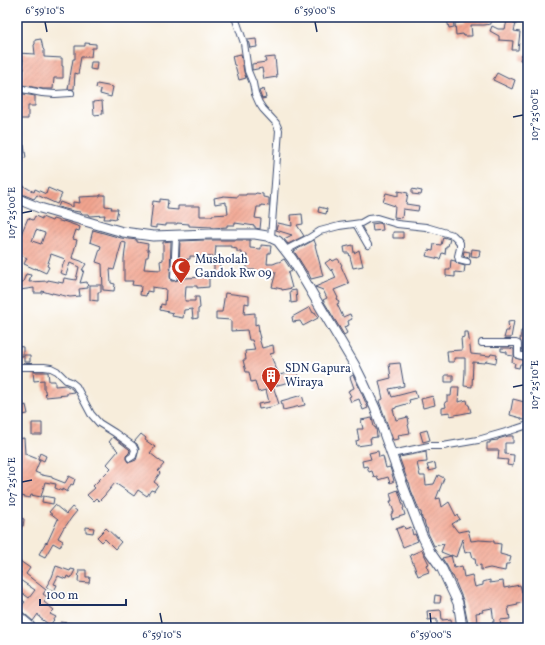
<svg xmlns="http://www.w3.org/2000/svg" width="545" height="645" viewBox="0 0 545 645" font-family="Vollkorn,serif">
  <style>
    .building { fill: url(#building-hatch); fill-rule: evenodd }
    .lines { fill: none; stroke-linecap: round; stroke-linejoin: round }
    .street-casing { stroke: #3c4c71; stroke-width: 8 }
    .secondary-casing { stroke: #3c4c71; stroke-width: 11 }
    .street { stroke: #fff; stroke-width: 6 }
    .secondary { stroke: #fff; stroke-width: 9 }
    .ticks { fill: none; stroke: #1b2f5e; stroke-width: 1.5 }
    .labels { text-anchor: middle; dominant-baseline: central; stroke-width: 4; stroke-linejoin: round; paint-order: stroke }
    .poi-label { font-size: 12px; fill: #1b2f5e; stroke: #fff; text-anchor: start }
    .neatline { fill: none; stroke: #1b2f5e; stroke-width: 1.5 }
    .ticks-label { font-size: 10px; text-anchor: middle; fill: #1b2f5e }
  </style>
  <defs>
    <pattern id="building-hatch" width="6" height="6" patternUnits="userSpaceOnUse"><rect width="6" height="6" fill="#f2a48f"/><path d="M-1 1l2-2M0 6l6-6M5 7l2-2" fill="none" stroke="#c38678"/></pattern>
  </defs>
  <rect width="100%" height="100%" fill="#fff"/>
  <filter id="ink" filterUnits="userSpaceOnUse"><feTurbulence type="fractalNoise" baseFrequency=".025" numOctaves="2"/><feDisplacementMap in="SourceGraphic" scale="8" xChannelSelector="R" yChannelSelector="G"/><feConvolveMatrix kernelMatrix="1 2 1 2 8 2 1 2 1" color-interpolation-filters="sRGB"/></filter>
  <filter id="wash" filterUnits="userSpaceOnUse"><feTurbulence type="fractalNoise" baseFrequency=".012" numOctaves="4" result="noise"/><feDisplacementMap in="SourceGraphic" scale="16" xChannelSelector="R" yChannelSelector="G"/><feGaussianBlur stdDeviation="0.9" result="paint"/><feColorMatrix in="noise" values="0 0 0 0 0 0 0 0 0 0 0 0 0 0 0 0 0 1.4 0 .05"/><feComposite in="paint" operator="in"/></filter>
  <g filter="url(#wash)">
    <rect width="100%" height="100%" fill="#f7eddb"/>
    <g id="blocks">
      <!-- building -->
      <path class="building" d="M465,17H490L491,24L484,25H471L472,36H464L463,34L456,35L455,23L465,22Z
        M508,17H516L514,21H515L514,24H516L514,31L520,32L518,50H512L513,41L499,40V36L490,31L492,26L498,29H505Z
        M453,19L454,27L449,28L447,20Z
        M41,39L43,49L44,50V57L62,58V66H63V78H54L53,89H43L17,84V79H22L24,68H22L23,59L17,60V53L35,54L34,45L35,44V40Z
        M256,39L257,47L250,48L248,40Z
        M85,43L96,44V48H92L91,57H81L78,74L75,73L74,89H68L73,59H75V46H85Z
        M241,54L244,72L246,78L239,80L235,65H234L232,56Z
        M522,54L528,56V62L520,60Z
        M275,57L277,77L264,79L262,68L252,70V64L266,62L265,58Z
        M91,62H97L96,70L90,69Z
        M497,73L509,79L510,78L515,80L512,89L493,80Z
        M97,84L113,87L111,97L100,94L101,90L96,88Z
        M264,89L266,98L262,99L259,91Z
        M18,93L35,96V106H28V119H19V104H17Z
        M102,101L103,114L94,115L93,102Z
        M17,133H19L22,145H24L26,158L17,159Z
        M17,182L34,192L35,189L46,194L48,188L62,194L57,204L37,195L34,199L17,192Z
        M412,189L422,191L421,195L412,194Z
        M398,191L408,193L406,204L419,206L418,211L403,209L402,218L394,217L395,206L383,202L386,193L398,196Z
        M256,193L263,194V197L269,198V206L261,205V207H257L255,218L261,219L260,229L255,228V226L235,223V225H227V227L212,228V227L189,226V224L177,223V224H166V226L156,225V228L150,227L153,201L160,202V199L168,200L167,209L178,210V206H200V216H212V215L228,214L227,205H226V202L215,204L214,198L224,196L238,197V195H246V194H255Z
        M100,195H105V206L112,207L111,209H118L116,219L110,218V219H104L105,215L89,216L88,214H82L80,213V212L73,211L58,207L60,202L73,207V202L80,203L79,197L100,196Z
        M319,207L327,209L326,214L318,212Z
        M302,214L303,224L297,225L304,236L288,244L284,239L292,235L276,230L278,223L292,226L291,215Z
        M35,216L42,219V217L52,221L53,219L63,222V221L80,227L79,231L76,230L73,239L77,240L72,258L81,261L86,264L82,270H84L80,283L87,282L88,288L79,289L80,296L70,297L52,293V294L42,291V293H34V288L20,290L19,283L23,282L26,274L31,275L29,282L48,281V280L63,283L64,278L76,280L79,267L70,263L66,275L60,273L65,259L51,254L47,266L49,267L46,273L35,268V269L24,264L27,258L17,253V247L20,241H18L28,218L33,220ZM36,230L45,233L41,244L32,241Z
        M379,223L382,224L383,230L373,231L372,224Z
        M93,230L121,238L137,240V242L148,244L147,250H149L148,257H146L144,269L161,270L160,261L163,260V242L171,241L170,277L171,281H174L178,280L179,273H183L182,278L209,277V287L197,288V286H186L185,301H195V297H199L200,308L198,309V318L193,319L192,309L184,310L183,318L172,316L173,313L160,310L161,304L165,305L166,289L152,287V292L147,291L146,296L140,295L141,286L132,285L133,281H124V259L126,243L122,242L114,270L110,269L111,283L115,284L114,291L103,290L102,264L96,262L101,246L90,242Z
        M393,232H403V238H393Z
        M443,237L450,239L448,246H446L445,254L442,253L440,259L426,256L428,250L433,251L434,244L441,245Z
        M204,240H250V248L261,249V245L271,246L270,253H268L267,264H273L278,262H279L284,259L292,271L288,273L292,288L282,290V289L272,287L276,272L257,271V270H247V255H242V252H237V249L232,248V246H216L215,257L190,256V259H187V263H179L180,241Z
        M314,240L316,245H315L323,276L311,279L308,272H307L294,251Z
        M353,245L354,253L359,250L363,266L353,268L349,253H345L344,247Z
        M472,249L480,250L479,257L471,256Z
        M464,251L470,252L469,258L463,256Z
        M331,259L333,261L337,259H338L342,265L341,266L349,284L334,290L338,298H337L339,303L337,304L343,317L350,314L352,319L348,321L349,325L344,327L347,333L344,335L323,300L327,298L323,290L315,287L336,278L332,269L331,271L325,263Z
        M451,260L455,261L458,264L465,266L464,273L455,272V277L446,276V270H450Z
        M220,262V271L214,272V263Z
        M90,285H101V292H98V301L90,300Z
        M296,290L297,302L291,303L290,291Z
        M225,293L249,296V304L245,303L244,314L255,313V325L258,324L259,331H258L260,338H259L262,348L273,345L274,353L270,354L279,375L297,371L299,380L273,386L279,404L271,407L259,409L258,404L269,402L266,390L258,392L255,381L251,382L249,372H246L243,360H246L245,351L255,350L252,340H249L247,330L231,331V320L216,319V312H222Z
        M310,307L313,313L315,312L318,318L303,326L300,321L293,322L292,317Z
        M514,321L511,338H504L506,331H509L508,322Z
        M521,331H526V338H528V350L525,351V352L522,351V344L520,340Z
        M464,332H468L471,354L490,356L491,354L497,355L496,363L486,361L485,363L473,362L472,387L464,386L465,372V358H454V362H448L447,351L462,350L461,338L464,337Z
        M17,346L23,347V356H17Z
        M501,348H510L514,349V355L515,358L523,360V364H520L519,368L514,367L515,363L512,362L513,356L507,355V352L501,351Z
        M24,355H30V362H24Z
        M400,363L404,386L389,389L392,397L415,391L417,398L409,400L410,403L396,407V408L393,409L396,420L408,417L409,424L408,425L410,433L398,435L399,439L393,440L379,401L383,399L379,381L391,378L389,364Z
        M33,372H48L49,381H55V386L66,385L72,389L74,392L67,393V395L46,397L45,390H44V380L34,381Z
        M353,375L359,387L368,408L363,410L359,399L351,402L349,397L351,396L348,391L354,388L350,377Z
        M445,375H453V382H445Z
        M452,387H459L458,402L467,400L468,405H469L471,412L450,416V412L442,413V408L446,407L445,402H447V396H451Z
        M302,395L305,405L283,410L281,401Z
        M433,396L435,405L423,408L421,399Z
        M22,399L24,406L26,405L28,414L22,415V414L17,415V400Z
        M513,399L528,403V421L521,419V418L510,415Z
        M372,418L374,427L376,428L377,437L370,438L371,444L357,446L356,441L359,440L357,429H363L361,420Z
        M32,423H42V435H32Z
        M427,430L430,440L423,442L420,432Z
        M141,434L146,438L145,440L155,447L150,453L164,464L158,471L160,473L154,482L158,485L154,491L151,490L147,496L138,490L134,496L115,483L104,496L99,501L96,498L93,501L87,495L95,488L93,486L111,468L107,464L118,451L116,449V448L109,442L113,437L129,449L130,450L129,453L126,456V459L128,462H131L136,460L137,457L139,449L137,444L134,442Z
        M508,436H513V443H505V454L514,455L513,466L507,465L508,460L498,459L499,450H487V443H490V441L498,440V439Z
        M24,438L25,454L40,460L35,472L42,475L52,477V478L65,483L69,476L75,479L73,485L71,484L67,492L62,489V491L55,488L56,484L45,482L41,497L31,495L30,498L21,496L19,508L17,507V493L19,484H17L18,476L17,475V439Z
        M378,451L379,457L383,456L386,468L390,467L394,481L390,483L388,477L378,480L377,476L374,477L372,471L369,472L367,466L363,467L362,461L371,459L369,453Z
        M426,452L427,462L417,463L420,476H425L426,485L434,484L438,475L444,478L436,499L440,498L442,507L449,502L456,516L457,515L460,519L452,524L458,532L468,530L471,541L479,540L494,541V543L501,544L500,554L511,557L509,564H506L505,571L490,568L481,570V565L476,566L475,558H473L471,551L465,553L462,539L456,557L451,555L454,568L462,566L464,577L472,575L475,587L483,585V582L490,580V583L503,581L504,588L520,585L522,592H524L525,597H528V602L517,603L518,605L508,607L510,619L500,620L501,628H493L492,622H494L492,608L482,610L483,612L476,613L477,623L468,624L463,600L453,576H452L447,566L442,558L451,556L441,552L444,544L434,546L428,533L427,528H426L424,521L422,519L421,512H420L411,490L409,482H408L399,457Z
        M40,453L46,456L44,461L38,458Z
        M435,463L436,469L429,471L427,465Z
        M398,490L404,508H403L405,515L392,519L391,514L394,512L390,501H392L390,493Z
        M43,496L54,498L53,504L42,502Z
        M55,505L66,514L72,507L77,511L72,517L65,527H64L58,538L63,541L60,547L53,543L45,557L39,554L46,542L47,543L58,519L49,512Z
        M17,517L24,519L23,526L17,525Z
        M404,526L405,529L411,527L413,535L415,534L418,541L403,547L396,529Z
        M86,527L94,528L93,533L86,532Z
        M106,528L121,542L115,549L105,539L102,542L97,537Z
        M422,550L429,564L426,565L429,572L418,576L410,555Z
        M17,559L30,568L26,574L46,590L43,594L47,597L44,602L54,610L50,614L56,617L48,628H45L47,623L40,618L38,614L33,621L19,609L25,602L17,596V589L29,598L35,590L17,578L21,572L17,569Z
        M56,566L70,571L71,569L75,570L71,578L67,576L66,579L58,576L54,584L57,585L54,591L46,587L52,577Z
        M79,570H86V577H90L89,583L78,582Z
        M435,595L441,596L440,603H434Z
        M441,610L442,620L451,619L452,628H437V619L428,620L427,611Z
        M61,622L82,625V628H61Z"/>
    </g>
  </g>
  <g filter="url(#ink)">
    <use href="#blocks" fill-opacity="0" stroke="#3c4c71" stroke-width="1"/>
    <g class="lines">
      <defs>
        <path id="street" d="M235,17L244,43L248,71L253,83L255,94L259,103L263,109L276,123L279,130L271,237
          M17,88L42,93L55,94L71,93
          M356,224L368,245
          M286,250L309,238L320,231L339,226L361,223L368,219L377,218L397,224L426,227L453,235L457,239L460,243V248L458,256L459,260L467,262
          M174,277L176,235
          M482,343H516L518,344V355L522,356H528
          M17,367H44L51,368L57,371L66,380L71,382L76,386L91,414L99,423L115,433L133,446L135,450L133,456L130,458
          M392,454L429,446H443L478,440L516,429L528,425
          M17,613L30,624L33,628"/>
        <path id="secondary" d="M17,198L25,202L40,208L123,232L153,236L210,234H255L267,236L278,241L292,259L354,364L364,384L375,408L400,478L422,535L430,552L442,569L458,603L460,614L462,628"/>
      </defs>
      <!-- street casing -->
      <use href="#street" class="street-casing"/>
      <!-- secondary casing -->
      <use href="#secondary" class="secondary-casing"/>
      <!-- street -->
      <use href="#street" class="street"/>
      <!-- secondary -->
      <use href="#secondary" class="secondary"/>
    </g>
  </g>
  <!-- ticks -->
  <path class="ticks" d="M45,22L47,32M315,22L317,32M513,117L523,115M22,213L32,211M513,387L523,385M22,482L32,480M160,613L162,623M430,613L431,623"/>
  <!-- icons -->
  <defs>
    <symbol id="mosque-pin" viewBox="-11 -11 22 30"><path d="M0 17L-7.5 6A9.5 9.5 0 1 1 7.5 6Z" fill="#c8321e" stroke="#fff"/><path d="M3.5-4.9A6 6 0 1 0 3.5 4.9A5 5 0 1 1 3.5-4.9Z" fill="#fff"/></symbol>
    <symbol id="building-pin" viewBox="-11 -11 22 30"><path d="M0 17L-7.5 6A9.5 9.5 0 1 1 7.5 6Z" fill="#c8321e" stroke="#fff"/><path d="M-4-6H4V6H1V3H-1V6H-4ZM-2.5-4.3h1.7v1.8h-1.7ZM.8-4.3h1.7v1.8H.8ZM-2.5-1h1.7V.8h-1.7ZM.8-1h1.7V.8H.8Z" fill="#fff"/></symbol>
  </defs>
  <g fill-rule="evenodd">
    <use href="#mosque-pin" x="170" y="256" width="22" height="30"/>
    <use href="#building-pin" x="260" y="365" width="22" height="30"/>
  </g>
  <g class="labels">
    <!-- poi labels -->
    <g class="poi-label">
      <text x="195" y="260">Musholah<tspan x="195" dy="14">Gandok Rw 09</tspan></text>
      <text x="285" y="369">SDN Gapura<tspan x="285" dy="14">Wiraya</tspan></text>
    </g>
  </g>
  <!-- margin -->
  <rect width="545" height="645" fill="none" stroke="#fff" stroke-width="44"/>
  <!-- scale -->
  <path d="M40 599v6h86v-6" fill="none" stroke="#1b2f5e" stroke-width="2"/>
  <text x="46" y="599" font-size="12" fill="#1b2f5e" stroke="#ffffff" stroke-width="3" paint-order="stroke">100 m</text>
  <rect x="22" y="22" width="501" height="601" class="neatline"/>
  <g class="ticks-label">
    <text x="45" y="14">6°59'10"S</text>
    <text x="315" y="14">6°59'00"S</text>
    <text transform="translate(534 115) rotate(-90)" y="4">107°25'00"E</text>
    <text transform="translate(11 213) rotate(-90)" y="4">107°25'00"E</text>
    <text transform="translate(534 385) rotate(-90)" y="4">107°25'10"E</text>
    <text transform="translate(11 482) rotate(-90)" y="4">107°25'10"E</text>
    <text x="162" y="638">6°59'10"S</text>
    <text x="431" y="638">6°59'00"S</text>
  </g>
</svg>
